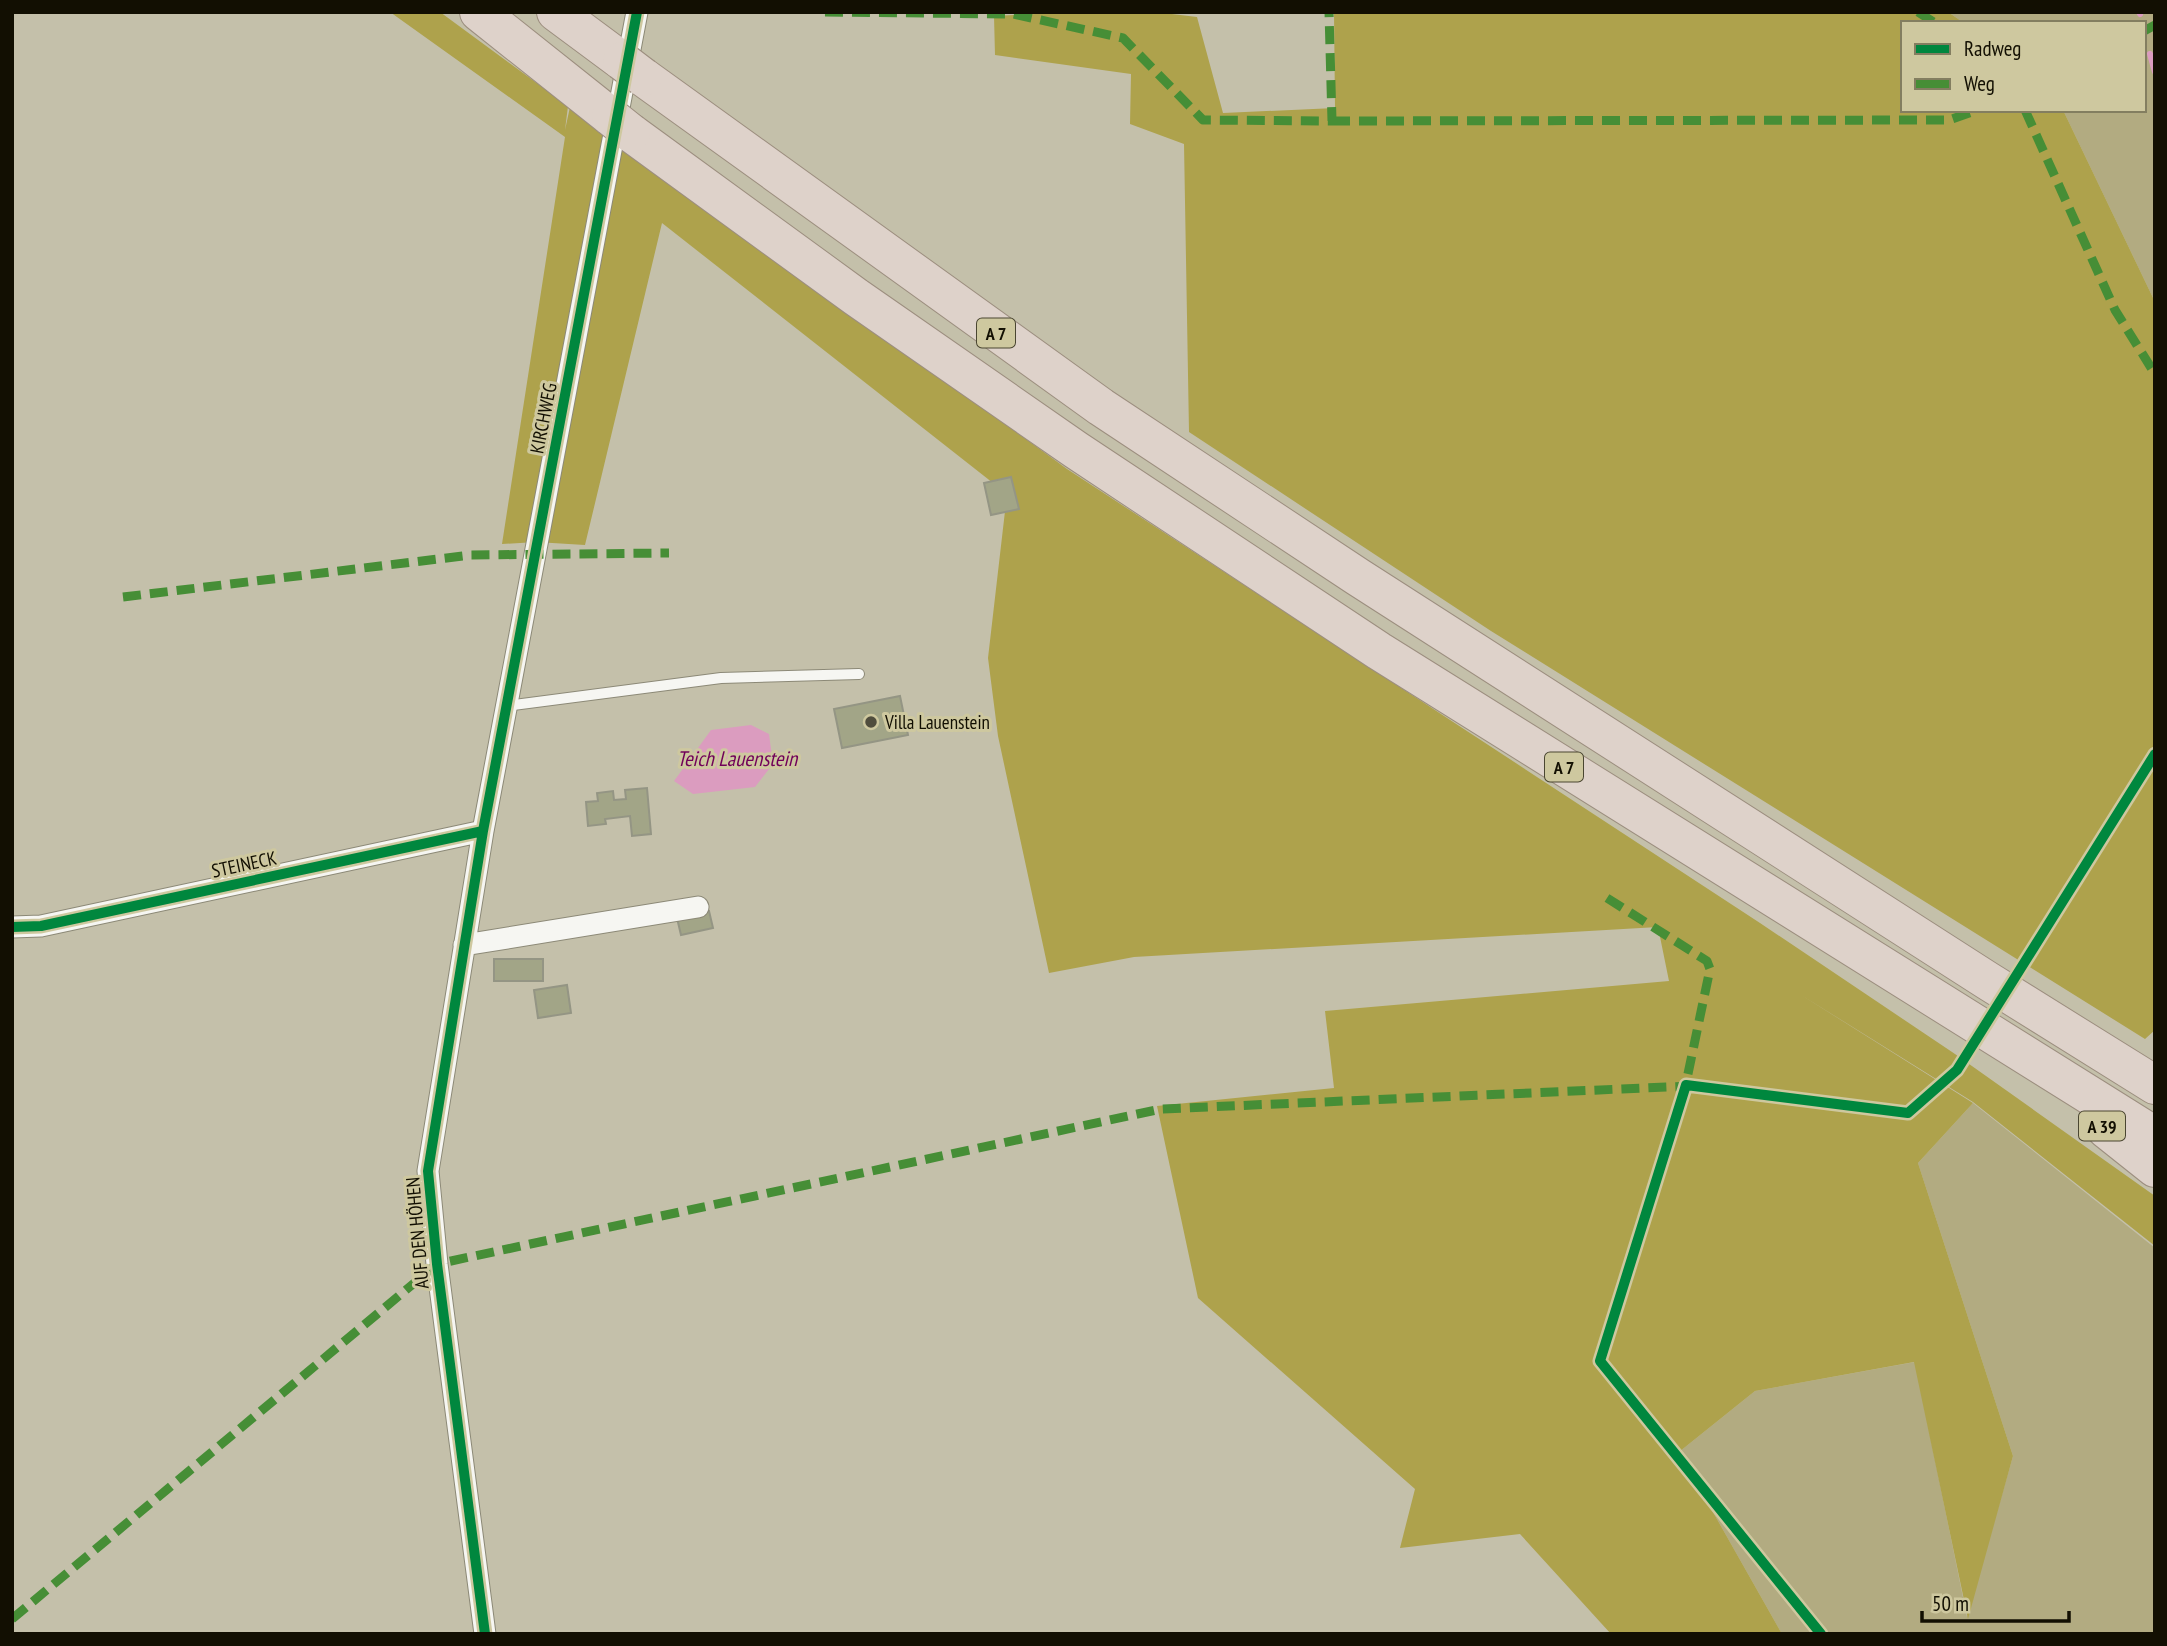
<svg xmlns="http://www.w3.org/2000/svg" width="2167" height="1646" viewBox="0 0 2167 1646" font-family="'PT Sans Narrow',sans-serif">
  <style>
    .green { fill: #b2ab81 }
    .forest { fill: #aea24c }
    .water { fill: #db9cbf }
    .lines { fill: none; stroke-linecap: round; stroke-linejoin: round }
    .stream { stroke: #db9cbf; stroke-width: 6 }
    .building { fill: #a2a587; stroke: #949584; stroke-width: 2 }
    .lane-casing { stroke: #8c8977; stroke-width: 12 }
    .street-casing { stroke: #8c8977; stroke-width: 23 }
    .highway-casing { stroke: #9c8e7f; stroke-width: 40 }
    .lane { stroke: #f6f6f2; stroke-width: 10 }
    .street { stroke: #f6f6f2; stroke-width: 21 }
    .highway { stroke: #ded2ca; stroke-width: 38 }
    .highway-bridge-casing { stroke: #9c8e7f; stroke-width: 40; stroke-linecap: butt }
    .highway-bridge { stroke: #ded2ca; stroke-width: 38 }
    .quiet { stroke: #468e36; stroke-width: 9; stroke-dasharray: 18 9; stroke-linecap: butt }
    .cycleway-casing { stroke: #cec89f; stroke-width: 15 }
    .cycleway { stroke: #00873e; stroke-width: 10 }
    .poi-dot { fill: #504d3d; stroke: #cec89f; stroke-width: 2.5 }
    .labels { text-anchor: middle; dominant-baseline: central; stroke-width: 6; stroke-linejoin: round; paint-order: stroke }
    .shield { fill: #cec89f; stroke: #4a4631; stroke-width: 2 }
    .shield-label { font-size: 18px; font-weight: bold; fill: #120f02 }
    .street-label { font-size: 19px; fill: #120f02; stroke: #cec89f }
    .poi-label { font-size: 19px; fill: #120f02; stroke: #cec89f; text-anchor: start }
    .water-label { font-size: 21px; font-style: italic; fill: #710059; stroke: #cec89f }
  </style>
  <rect width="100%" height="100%" fill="#c4c0aa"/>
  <!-- green -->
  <path class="green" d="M1948,12H2155V302L2063,110H2144V23H1964Z
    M1973,1103L2155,1248V1634H1782L1679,1452L1755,1391L1915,1362L1967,1617L2013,1456L1918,1163Z"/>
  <!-- forest -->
  <path class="forest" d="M390,12H440L568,106L565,130L570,107L1067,469L1760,923L1955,1054L2155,1196V1246L1973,1102L1798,993L1973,1103L1918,1163L2013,1456L1968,1619L1914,1362L1755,1391L1679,1452L1782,1634H1611L1520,1534L1400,1548L1415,1489L1198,1298L1157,1106L1334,1088L1325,1011L1669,981L1658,927L1134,957L1049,973L998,736L988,658L1007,494L662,223L585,545L536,542L502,544L565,137Z
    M1074,12H1155L1197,17L1223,113L1335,108L1334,12H1948L1964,23H1903V110H2063L2155,302V1030L2145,1039L1491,631L1189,432L1184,144L1130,124L1131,74L995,55L994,16Z"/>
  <!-- water -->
  <path class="water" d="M751,725L769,734L773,764L755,787L693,794L674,781L711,730Z"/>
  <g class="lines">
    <!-- stream -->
    <path class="stream" d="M2139,12L2140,14
      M2150,54L2155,72"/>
  </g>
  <!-- building -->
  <path class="building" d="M1011,477L1019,509L991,515L984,483Z
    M900,696L908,735L842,748L834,709Z
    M647,788L651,834L632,836L630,816L605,819L606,824L588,826L586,802L598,801L597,793L613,791L614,800L626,799L625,790Z
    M709,911L713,928L681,935L677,918Z
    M494,959H543V981H494Z
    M567,985L571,1013L538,1018L534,990Z"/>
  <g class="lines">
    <defs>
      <path id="lane" d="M506,706L721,678L859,674"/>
      <path id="street" d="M12,927L41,926L483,831
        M464,945L698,907
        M485,1634L437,1264L428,1171L483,831L637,12"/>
      <path id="highway" d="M479,12L611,117
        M556,12L622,61
        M643,77L1101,407L1358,577L1988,981L2155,1085
        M631,133L856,297L1076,450L1379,651L2155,1136
        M2106,1129L2155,1168"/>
    </defs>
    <!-- lane casing -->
    <use href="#lane" class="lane-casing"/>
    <!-- street casing -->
    <use href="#street" class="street-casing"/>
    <!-- highway casing -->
    <use href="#highway" class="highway-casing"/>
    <!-- lane -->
    <use href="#lane" class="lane"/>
    <!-- street -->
    <use href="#street" class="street"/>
    <!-- highway -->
    <use href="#highway" class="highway"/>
    <defs>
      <path id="highway-bridge" d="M622,61L643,77
        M611,117L631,133"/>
    </defs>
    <!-- highway-bridge casing -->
    <use href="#highway-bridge" class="highway-bridge-casing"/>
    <!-- highway-bridge -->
    <use href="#highway-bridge" class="highway-bridge"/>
    <!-- quiet -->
    <path class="quiet" d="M825,12L1013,14L1123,38L1203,120L1332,121L1329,12
      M1918,12L1935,23
      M2144,31L2155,25
      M2025,110L2115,310L2155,374
      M1332,121L1949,120L1978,110
      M123,597L471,555L669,553
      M1607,898L1707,961L1710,969L1685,1088
      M12,1619L437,1264L1161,1109L1690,1086"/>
    <defs>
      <path id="cycleway" d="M12,927L41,926L483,831
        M485,1634L437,1264L428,1171L483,831L637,12
        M1821,1634L1600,1361L1686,1085L1908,1113L1957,1070L2155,754"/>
    </defs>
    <!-- cycleway casing -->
    <use href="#cycleway" class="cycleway-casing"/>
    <!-- cycleway -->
    <use href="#cycleway" class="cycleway"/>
  </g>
  <!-- markers -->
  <circle class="poi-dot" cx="871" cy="722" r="7"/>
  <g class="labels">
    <!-- shield labels -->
    <g class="shield">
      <rect x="977" y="318.5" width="38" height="29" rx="5"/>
      <rect x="1545" y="752.5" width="38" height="29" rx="5"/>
      <rect x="2079" y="1111.5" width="46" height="29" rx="5"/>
    </g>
    <g class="shield-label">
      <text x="996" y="333">A 7</text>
      <text x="1564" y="767">A 7</text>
      <text x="2102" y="1126">A 39</text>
    </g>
    <!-- street labels -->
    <g class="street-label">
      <text transform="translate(543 418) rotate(-79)">KIRCHWEG</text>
      <text transform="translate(244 864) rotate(-12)">STEINECK</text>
      <text transform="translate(417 1233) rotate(-95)">AUF DEN HÖHEN</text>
    </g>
    <!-- poi labels -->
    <g class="poi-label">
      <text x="885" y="722">Villa Lauenstein</text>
    </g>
    <!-- water labels -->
    <g class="water-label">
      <text x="737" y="758">Teich Lauenstein</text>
    </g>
  </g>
  <!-- border -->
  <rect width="2167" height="1646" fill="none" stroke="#120f02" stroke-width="28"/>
  <!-- legend -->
  <rect x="1901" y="21" width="245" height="91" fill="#cec89f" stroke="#837e60" stroke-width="2"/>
  <rect x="1915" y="44" width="35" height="10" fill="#00873e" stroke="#837e60" stroke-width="2"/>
  <text x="1964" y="56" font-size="21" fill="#120f02">Radweg</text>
  <rect x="1915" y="79" width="35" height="10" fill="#468e36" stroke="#837e60" stroke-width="2"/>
  <text x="1964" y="91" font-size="21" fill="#120f02">Weg</text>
  <!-- scale -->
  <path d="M1922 1611v10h147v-10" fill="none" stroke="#120f02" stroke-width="3.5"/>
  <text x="1932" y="1611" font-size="21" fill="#120f02" stroke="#cec89f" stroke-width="5" paint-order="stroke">50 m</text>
</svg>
